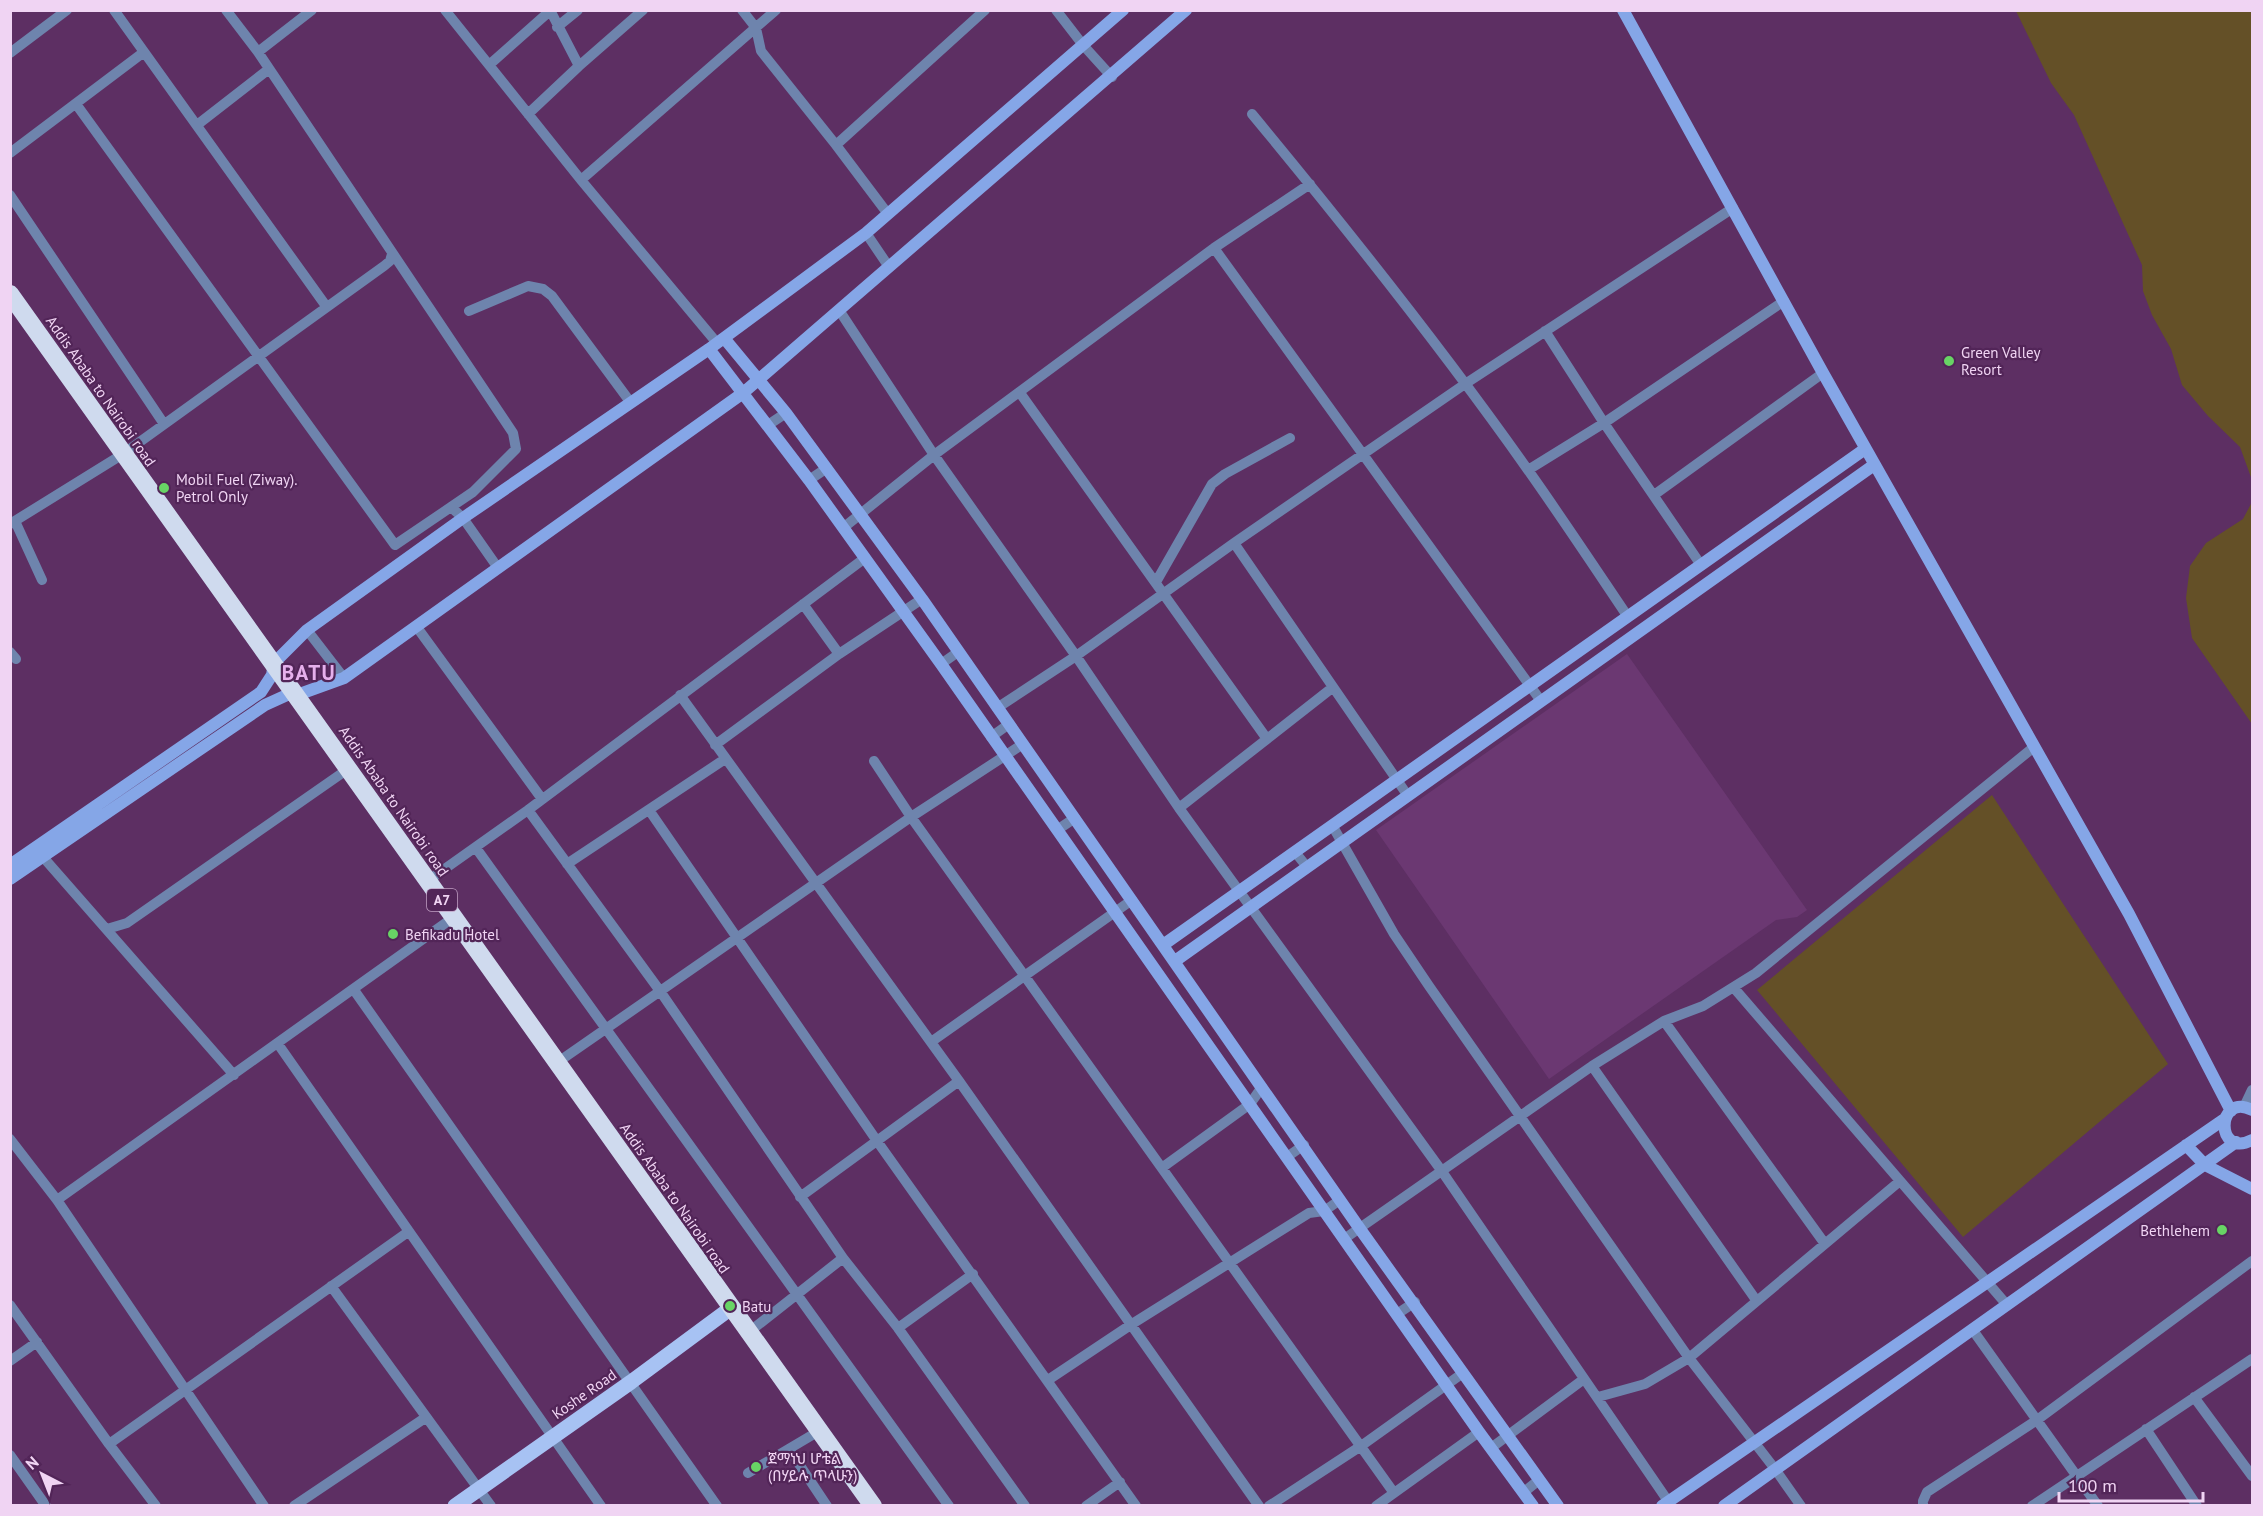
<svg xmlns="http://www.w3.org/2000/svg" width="2263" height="1516" viewBox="0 0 2263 1516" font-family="'PT Sans','Noto Sans Ethiopic',sans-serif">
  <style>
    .built { fill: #6b3872 }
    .green { fill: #645027 }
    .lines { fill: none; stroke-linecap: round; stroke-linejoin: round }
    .street { stroke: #6e84ad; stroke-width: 10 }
    .secondary { stroke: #85a6e7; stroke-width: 12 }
    .primary { stroke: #a7c2f3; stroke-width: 15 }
    .highway { stroke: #cfdaee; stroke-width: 18 }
    .poi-dot { fill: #68d465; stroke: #522558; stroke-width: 2 }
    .labels { text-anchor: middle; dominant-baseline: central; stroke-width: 4.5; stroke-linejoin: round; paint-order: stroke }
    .shield { fill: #522558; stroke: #c1a0c4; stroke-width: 1.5 }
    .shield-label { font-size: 14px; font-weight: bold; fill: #f0d4f3 }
    .poi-label { font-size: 15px; fill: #f0d4f3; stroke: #522558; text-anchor: start }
    .street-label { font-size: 15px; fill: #f0d4f3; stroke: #522558 }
    .district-label { font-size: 21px; font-weight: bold; letter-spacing: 1.5px; fill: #e6b0ec; stroke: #522558 }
  </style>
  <rect width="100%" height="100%" fill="#5d2f63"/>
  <!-- built -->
  <path class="built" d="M1627,654L1807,910L1797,917L1776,920L1549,1079L1376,830Z"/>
  <!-- green -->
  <path class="green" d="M2016,11H2252V480L2240,447L2208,416L2182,385L2171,349L2152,315L2143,291L2142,265L2074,115L2051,83Z
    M2252,502V724L2192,638L2186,598L2190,566L2206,543L2243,519Z
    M1992,795L2168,1064L1963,1237L1757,990Z"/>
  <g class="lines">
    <!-- street -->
    <path class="street" d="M114,10L326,306
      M445,10L581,180L717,343
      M550,10L579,66
      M742,10L756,28L761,51L836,145L888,214
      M1056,10L1083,45L1112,77
      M557,27L578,10
      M258,52L312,10
      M10,53L67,10
      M489,65L551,10
      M76,104L395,545L473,492L516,449L513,433L258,52L226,10
      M528,114L579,66L643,10
      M1252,114C1348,230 1442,348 1528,470C1562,518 1595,568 1628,617
      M197,125L269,69
      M836,145L985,10
      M10,153L144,52
      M581,180L776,10
      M10,195L164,424
      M866,233L889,267
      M1214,248L1541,701
      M839,310L934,455L1076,656L1179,808L1441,1170L1668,1501
      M469,311L528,286L543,289L552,296L631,403
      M1545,331L1604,423L1701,565
      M1020,393L1267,739
      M768,425L786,413
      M1528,470L1604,423L1784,301
      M809,480L827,468
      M1654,495L1823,373
      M451,507L463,518L498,568
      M15,521L42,580
      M10,524L123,454L384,266L390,261L392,254
      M843,528L934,455L1214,248L1310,184
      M1234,543L1408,796
      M1156,582L1212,484L1225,474L1290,438
      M803,604L839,654
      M416,626L542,799
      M307,630L344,678
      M10,652L16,659
      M941,664L958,652
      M680,695L959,1081L1259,1506
      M997,708L1076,656L1234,543L1465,384L1733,208
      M991,737L1009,724
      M715,745L839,654L922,599
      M874,761L911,817L1394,1493
      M1179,808L1332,688
      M528,810L660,991L843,1258L898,1328L1025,1506
      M649,810L877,1141L1136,1506
      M1332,825L1394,934L1429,986L1689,1358L1775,1469L1801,1506
      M1057,830L1075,818
      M476,848L949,1506
      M44,850L43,857L234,1075
      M1295,852L1307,867
      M567,864L725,759
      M429,880L528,810L865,558
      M107,929L127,923L348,769
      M1734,988L2007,1305
      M354,990L717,1506
      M1664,1021L1825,1244
      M931,1042L1132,900
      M278,1044L601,1506
      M558,1062L911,817L1023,744
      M1592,1066L1756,1300
      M2244,1107L2252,1090
      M10,1139L57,1200L264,1506
      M1287,1157L1304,1145
      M1163,1167L1250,1104L1262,1087
      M800,1197L959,1081
      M57,1200L454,917
      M1344,1239L1592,1066L1664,1021L1703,1006L1756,973L2034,747
      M331,1286L491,1506
      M10,1305L109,1444L156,1506
      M1397,1314L1415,1302
      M898,1328L973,1274
      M1972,1329L2098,1506
      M749,1332L843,1258
      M10,1361L37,1342
      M1048,1380L1132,1324L1309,1213L1324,1211L1340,1200
      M1598,1397L1645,1384L1689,1358L1900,1181
      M2194,1397L2252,1476
      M2146,1429L2197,1506
      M109,1444L408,1232
      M1491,1448L1584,1379
      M789,1449L827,1506
      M10,1455L46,1506
      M748,1473L819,1431
      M1524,1492L1539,1480
      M294,1506L425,1418
      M1086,1506L1120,1482
      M1269,1506L1361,1446L1463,1373
      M1376,1506L1479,1432
      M1923,1506V1501L1927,1492L2037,1420L2252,1261
      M2032,1506L2252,1359"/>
    <!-- secondary -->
    <path class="secondary" d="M1623,10L1823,373L2129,914L2231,1111
      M724,338L786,413L922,599L1360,1229L1558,1506
      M709,349L809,480L941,664L1479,1432L1533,1506
      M10,865L261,692L272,675L274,663L307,630L463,518L709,349L866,233L1123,10
      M10,879L265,705L287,695H297L344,678L743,393L1186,10
      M1163,945L1865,449
      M1175,961L1874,465
      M2252,1110C2216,1092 2215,1159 2252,1140
      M2186,1145L2205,1165L2252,1189
      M1662,1506L2226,1118
      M1724,1506L2236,1142"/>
    <!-- primary -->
    <path class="primary" d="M455,1506L631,1382L731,1308"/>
    <!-- highway -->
    <path class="highway" d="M10,294L873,1506"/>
  </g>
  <!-- markers -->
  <g class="poi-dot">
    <circle cx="1949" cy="361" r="6"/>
    <circle cx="164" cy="488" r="6"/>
    <circle cx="393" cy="934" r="6"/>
    <circle cx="2222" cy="1230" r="6"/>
    <circle cx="730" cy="1306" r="6"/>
    <circle cx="756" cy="1467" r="6"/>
  </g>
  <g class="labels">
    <!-- shield labels -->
    <rect class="shield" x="427" y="889" width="30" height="22" rx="4.5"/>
    <g class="shield-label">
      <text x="442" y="900">A7</text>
    </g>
    <!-- poi labels -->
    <g class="poi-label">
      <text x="1961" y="352">Green Valley<tspan x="1961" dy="17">Resort</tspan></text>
      <text x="176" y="479">Mobil Fuel (Ziway).<tspan x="176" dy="17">Petrol Only</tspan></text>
      <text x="405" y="934">Befikadu Hotel</text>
      <text x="2210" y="1230" text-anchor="end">Bethlehem</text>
      <text x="742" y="1306">Batu</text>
      <text x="768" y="1458">ጀማነህ ሆቴል<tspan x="768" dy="17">(በሃይሉ ጥላሁን)</tspan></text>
    </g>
    <!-- street labels -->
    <g class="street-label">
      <text transform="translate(101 391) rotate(55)">Addis Ababa to Nairobi road</text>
      <text transform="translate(394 801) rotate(55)">Addis Ababa to Nairobi road</text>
      <text transform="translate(675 1198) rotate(55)">Addis Ababa to Nairobi road</text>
      <text transform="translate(584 1394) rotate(-35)">Koshe Road</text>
    </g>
    <!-- district labels -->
    <g class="district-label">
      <text x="309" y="672">BATU</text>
    </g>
  </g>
  <!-- border -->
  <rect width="2263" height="1516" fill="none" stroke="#f0d4f3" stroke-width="24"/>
  <!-- north arrow -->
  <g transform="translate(42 1474) rotate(318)" stroke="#522558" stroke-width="4.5" paint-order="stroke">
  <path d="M0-4.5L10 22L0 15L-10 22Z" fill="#f0d4f3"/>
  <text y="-9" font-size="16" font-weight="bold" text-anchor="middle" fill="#f0d4f3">N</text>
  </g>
  <!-- scale -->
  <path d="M2059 1492v9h144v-9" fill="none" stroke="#f0d4f3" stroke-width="3"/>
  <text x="2068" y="1492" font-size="18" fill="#f0d4f3" stroke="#522558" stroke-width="4.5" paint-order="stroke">100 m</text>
</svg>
